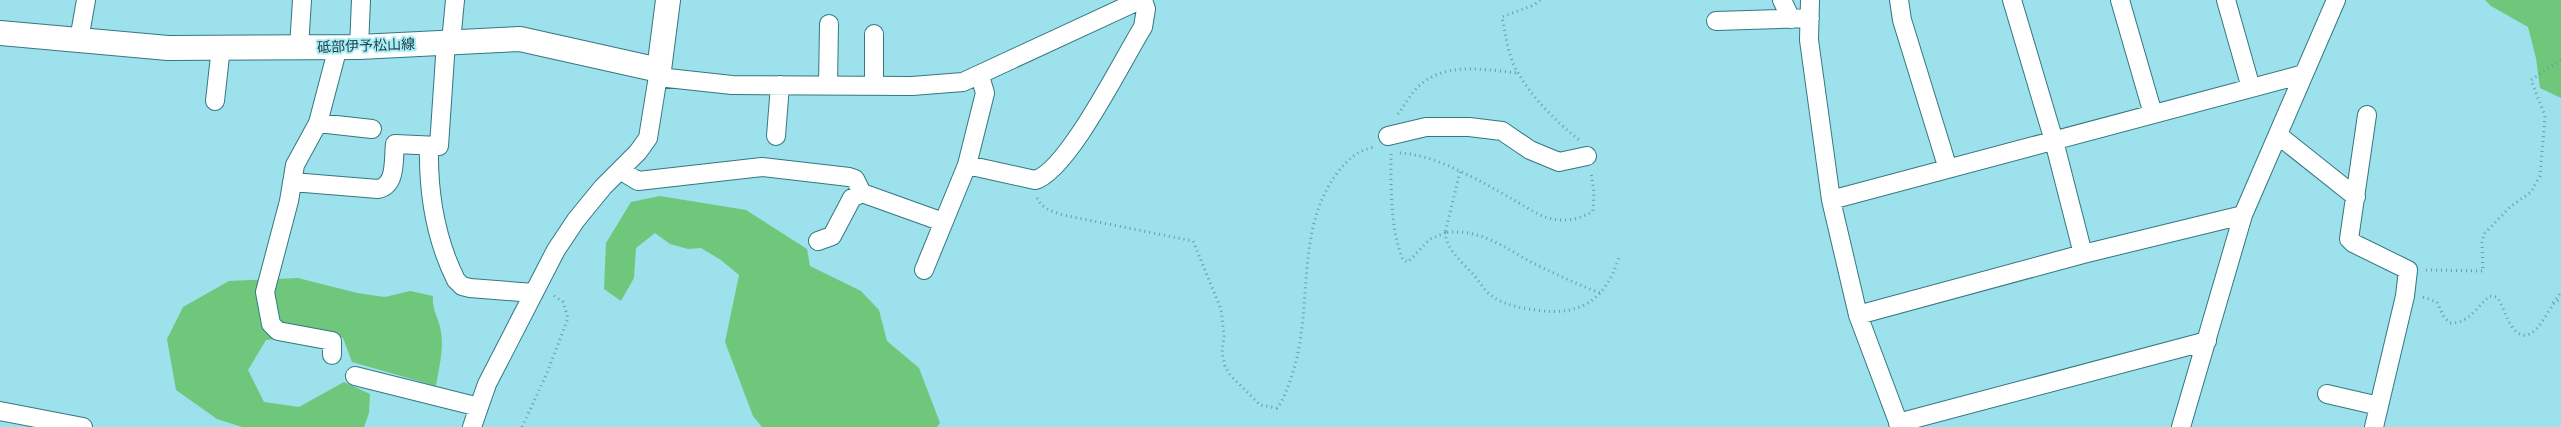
<svg xmlns="http://www.w3.org/2000/svg" width="2561" height="427" viewBox="0 0 2561 427" font-family="'Noto Sans','Noto Sans JP',sans-serif">
  <style>
    .green { fill: #6fc77b }
    .lines { fill: none; stroke-linecap: round; stroke-linejoin: round }
    .street-casing { stroke: #337881; stroke-width: 20 }
    .secondary-casing { stroke: #337881; stroke-width: 26 }
    .path { stroke: #699da4; stroke-width: 3; stroke-dasharray: 1 4; stroke-linecap: butt }
    .street { stroke: #fff; stroke-width: 18 }
    .secondary { stroke: #fff; stroke-width: 24 }
    .labels { text-anchor: middle; dominant-baseline: central; stroke-width: 4; stroke-linejoin: round; paint-order: stroke }
    .street-label { font-size: 14px; fill: #244044; stroke: #a9eef8 }
  </style>
  <rect width="100%" height="100%" fill="#9ce1eb"/>
  <!-- green -->
  <path class="green" d="M2485,0H2561V98L2540,88L2536,58L2528,27L2491,6Z
    M660,196L746,210L807,249L810,266L861,291L879,310L887,341L919,368L940,423L937,427H762L753,416L725,342L739,275L721,260L701,248L688,249L670,244L655,233L636,248L634,278L621,301L604,289L606,243L631,202Z
    M298,278L357,293L385,297L410,291L433,296C432,309 437,315 440,327C445,346 439,367 436,386L352,362L343,338L330,333L266,340L248,370L264,402L299,407L344,382L370,394L369,413L364,427H242L217,419L176,390L167,339L183,307L229,281Z"/>
  <g class="lines">
    <defs>
      <path id="street" d="M1782,0L1791,19
        M1810,0L1809,40L1831,200L1858,315L1900,427
        M1899,0L1902,20L1948,169
        M2012,0L2054,141L2083,254
        M2120,0L2153,114
        M2226,0L2251,88
        M1716,21L1810,18
        M874,34V86
        M79,40L86,0
        M451,42L455,0
        M299,47L302,0
        M359,47L361,0
        M658,77L732,85L912,86L963,82L1140,0
        M828,85L829,24
        M215,101L221,47
        M2367,115L2349,239L2353,243L2408,270L2405,296L2374,427
        M318,123L372,129
        M2278,135L2356,197
        M776,136L780,85
        M1388,136L1426,127H1469L1502,131L1530,150L1559,162L1587,156
        M429,146C428,192 435,238 456,280L462,286L470,288L534,293
        M967,165L1035,180C1068,171 1123,59 1143,27L1146,9L1143,0
        M620,170L638,181L762,167L849,177L855,179L862,193
        M292,182L378,189C397,185 393,160 395,144L439,146L446,42
        M1831,200L2304,74
        M818,241L832,236L852,198L862,193L943,222
        M924,270L967,165L985,93L980,76
        M1858,315L2083,254L2243,215
        M332,355V341L278,331L271,324L265,292L289,201L295,165L318,123L338,47
        M355,376L479,407
        M2327,394L2379,406
        M0,411L83,427
        M1898,423L2207,341
        M472,427L487,384L556,250L576,220L603,187L638,152L648,138L659,70
        M2181,427L2243,215L2336,0"/>
      <path id="secondary" d="M0,33L168,48L359,47L520,39L659,70L668,0"/>
    </defs>
    <!-- street casing -->
    <use href="#street" class="street-casing"/>
    <!-- secondary casing -->
    <use href="#secondary" class="secondary-casing"/>
    <!-- path -->
    <path class="path" d="M1540,0L1534,5L1502,17C1506,35 1508,57 1518,73C1533,99 1556,121 1579,140
      M1398,114C1405,105 1411,93 1419,86C1446,61 1485,70 1518,73
      M1400,153C1437,155 1482,182 1514,200C1524,206 1535,213 1545,217C1562,223 1579,220 1593,211L1594,192L1591,173
      M1391,154C1391,188 1390,228 1403,260L1408,262L1430,239L1445,233C1447,250 1461,261 1472,273C1479,280 1484,291 1492,296C1504,305 1521,308 1536,310C1580,317 1606,300 1619,257
      M1460,172L1445,233C1478,227 1505,248 1533,263C1555,274 1577,284 1600,293
      M1037,198C1042,209 1052,211 1063,215L1193,241L1221,309L1224,336L1222,353L1225,366L1230,375L1260,405L1277,408C1284,399 1287,389 1291,378C1315,310 1293,231 1338,172C1348,159 1358,150 1375,147
      M2426,270L2483,271L2482,243L2484,234L2510,207L2531,192L2540,176L2545,116L2531,80L2561,60
      M2423,297L2437,302L2444,317L2450,323C2469,324 2476,307 2490,296L2497,297C2504,307 2505,318 2513,328C2530,350 2545,316 2552,306C2554,302 2558,301 2561,299
      M2553,303L2561,292
      M522,427L547,373L568,318L563,302L553,295"/>
    <!-- street -->
    <use href="#street" class="street"/>
    <!-- secondary -->
    <use href="#secondary" class="secondary"/>
  </g>
  <g class="labels">
    <!-- street labels -->
    <g class="street-label">
      <text transform="translate(366 45) rotate(-2)">砥部伊予松山線</text>
    </g>
  </g>
</svg>
